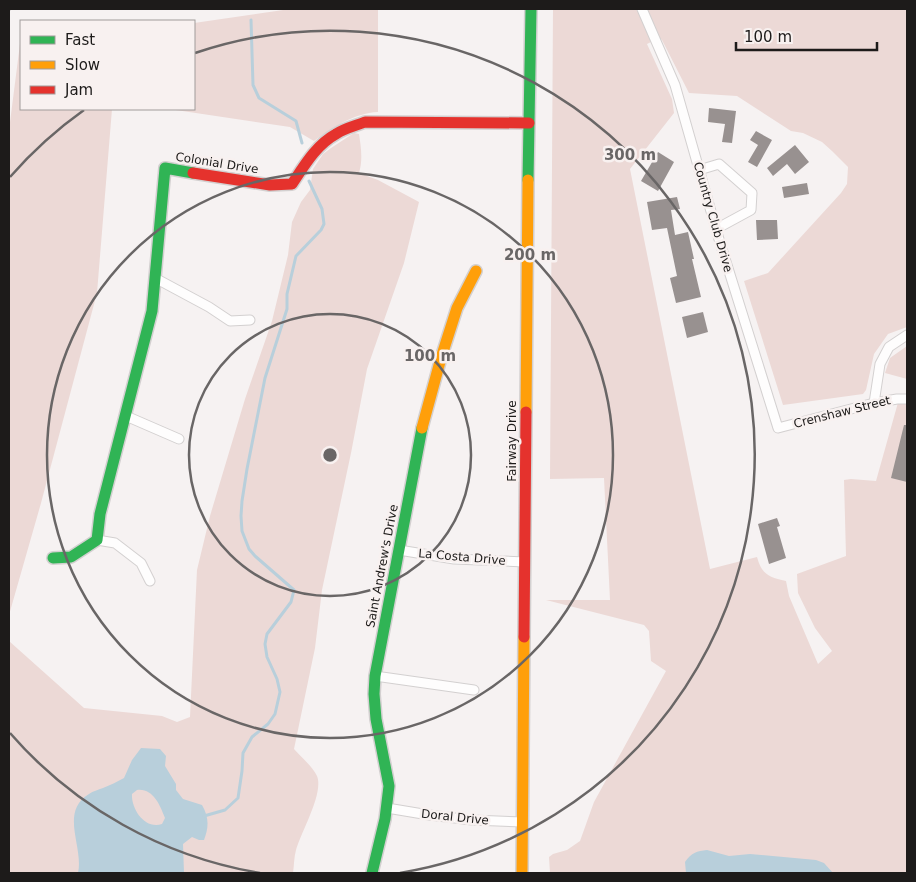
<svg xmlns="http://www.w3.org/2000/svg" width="916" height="882" viewBox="0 0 916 882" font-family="'DejaVu Sans',sans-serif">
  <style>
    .green { fill: #ecd9d6 }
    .water { fill: #b8cfdb; fill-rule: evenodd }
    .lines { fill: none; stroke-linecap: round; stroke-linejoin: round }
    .stream { stroke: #b8cfdb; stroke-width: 3 }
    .building { fill: #989190 }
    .street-casing { stroke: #d3d0d0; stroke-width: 11 }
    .fast-casing { stroke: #d3d0d0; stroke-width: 14 }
    .slow-casing { stroke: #d3d0d0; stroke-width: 14 }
    .jam-casing { stroke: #d3d0d0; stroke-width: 14 }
    .street { stroke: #fefdfd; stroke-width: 9 }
    .fast { stroke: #30b455; stroke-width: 11 }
    .slow { stroke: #ff9f0a; stroke-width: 11 }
    .jam { stroke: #e5322d; stroke-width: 11 }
    .rail { stroke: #cccbcb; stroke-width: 3; stroke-dasharray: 8 4; stroke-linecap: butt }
    .ring { fill: none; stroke: #696666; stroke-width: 2.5 }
    .labels { text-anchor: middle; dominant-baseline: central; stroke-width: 5; stroke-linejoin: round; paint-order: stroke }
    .street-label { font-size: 12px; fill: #1d1b1a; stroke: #f8f1f0 }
    .centre { fill: #696666; stroke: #f8f1f0; stroke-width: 2.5 }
    .ring-label { font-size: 15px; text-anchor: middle; font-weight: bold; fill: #696666; stroke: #f8f1f0; stroke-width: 5; stroke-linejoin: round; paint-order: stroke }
  </style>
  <rect width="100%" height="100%" fill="#f6f2f2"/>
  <!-- green -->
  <path class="green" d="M290,9H378V112C354,113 332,128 314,141L290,127L169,109H194V23Z
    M553,9H907V327L888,334L874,354L866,390L863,394L783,405L744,281L768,273L841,193L847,184L848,167L832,151L822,142L803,133L791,131L737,96L689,93L662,40L659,38L647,44L672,99L674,113L630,169L710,569L757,557C762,575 769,577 786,581L789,596L818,664L832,651L815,628L798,593L797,574L846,556L844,480L851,479L876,481L899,399L907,401V873H550L549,857L553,854L567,850L580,841L594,802L666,671L651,661L649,631L644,625L546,600H610L604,478L550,479Z
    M21,36V109H112L97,293L41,503L9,615V130Z
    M354,133L359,134C361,147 363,160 359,173L378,180L419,202L404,263L367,369L351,453L322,590L315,648L294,749C301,757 312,766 317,776C324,793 301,832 296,850C294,857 294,866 293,873H9V641L84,708L162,716L177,722L190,717L197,570L210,516L245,399L272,321L288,255L292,222L301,202L310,190L313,169L323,154L331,148Z
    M907,346V379L885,373L890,358Z"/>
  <!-- water -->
  <path class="water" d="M141,748L160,749L166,756L165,766L176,784V790L183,799L202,805C209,817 209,827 204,840H199L192,837L183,844L184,873H78C84,847 59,812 89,794C93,791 98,790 103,788C110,785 117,782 124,778L132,760ZM137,790C153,788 160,805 165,818L162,824C145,830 131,809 132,794Z
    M707,850L729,856L750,854L816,860L824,863L833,873H686L685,862C691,853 697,851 707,850Z"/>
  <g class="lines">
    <!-- stream -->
    <path class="stream" d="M251,20L253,85L259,98L296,121L302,143
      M204,816L225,810L238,798L242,771L243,753L252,737L268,724L275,714L280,692L277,679L267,657L265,644L267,634L291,602L294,590L255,556L249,549L242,531L241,516L242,501L247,469L265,378L287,309V294L296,256L321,230L324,224L322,209L309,181"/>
  </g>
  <!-- building -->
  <path class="building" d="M709,108L736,111L732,143L722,142L725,124L708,122Z
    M756,131L772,140L757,167L748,162L758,145L750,140Z
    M795,145L809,162L795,174L787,164L773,176L767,168Z
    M658,152L674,162L658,191L641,181Z
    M807,183L809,194L784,198L782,187Z
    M677,197L680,209L671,210L675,235L688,232L694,259H692L701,297L676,303L670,278L677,276L667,228L652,230L647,202Z
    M756,220H777L778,239L757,240Z
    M703,312L708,332L687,338L682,317Z
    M904,425H907V482L891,478Z
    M777,518L780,526L777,527L786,558L769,564L758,524Z"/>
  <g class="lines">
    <defs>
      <path id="street" d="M642,9L675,85L718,236L778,428L874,403L897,399H907
        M699,170L719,164L752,193L751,210L716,229
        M155,278L209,307L230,321L250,320
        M874,403L880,364L889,347L907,335
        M126,416L179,439
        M97,540L115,543L141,563L150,581
        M399,550L454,559L525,562
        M375,676L474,690
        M387,808L429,815L472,820L523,822"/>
      <path id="fast" d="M528,180L531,9
        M53,558L71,557L97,540L100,514L152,311L165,168L193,173
        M372,873L385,819L389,786L376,719L374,694L375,676L422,428"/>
      <path id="slow" d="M526,412L528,180
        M422,428L441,358L457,308L476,271
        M522,873L524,637"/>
      <path id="jam" d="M193,173L270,185L292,184C304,166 316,145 336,134C345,128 355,126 365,122L529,123
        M524,637L526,412"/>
    </defs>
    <!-- street casing -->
    <use href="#street" class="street-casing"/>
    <!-- fast casing -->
    <use href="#fast" class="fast-casing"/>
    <!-- slow casing -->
    <use href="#slow" class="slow-casing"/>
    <!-- jam casing -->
    <use href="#jam" class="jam-casing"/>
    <!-- street -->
    <use href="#street" class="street"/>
    <!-- fast -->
    <use href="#fast" class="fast"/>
    <!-- slow -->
    <use href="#slow" class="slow"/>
    <!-- jam -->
    <use href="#jam" class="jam"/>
    <!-- rail -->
    <path class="rail" d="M9,11V9"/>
  </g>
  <!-- distance rings -->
  <g class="ring">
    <circle cx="330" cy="455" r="141"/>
    <circle cx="330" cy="455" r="283"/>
    <path d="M260 873A424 424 0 0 1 10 733M10 177A424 424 0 0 1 84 110M195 53A424 424 0 1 1 400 873"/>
  </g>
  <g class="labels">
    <!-- street labels -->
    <g class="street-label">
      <text transform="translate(217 163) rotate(9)">Colonial Drive</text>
      <text transform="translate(713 217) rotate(74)">Country Club Drive</text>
      <text transform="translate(842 412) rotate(-14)">Crenshaw Street</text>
      <text transform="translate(512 441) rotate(-90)">Fairway Drive</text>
      <text transform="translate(462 557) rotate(5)">La Costa Drive</text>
      <text transform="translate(382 566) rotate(-79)">Saint Andrew's Drive</text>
      <text transform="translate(455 817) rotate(6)">Doral Drive</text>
    </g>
  </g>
  <circle cx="330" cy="455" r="8" class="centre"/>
  <g class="ring-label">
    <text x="630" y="160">300 m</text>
    <text x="530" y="260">200 m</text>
    <text x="430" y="361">100 m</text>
  </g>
  <!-- border -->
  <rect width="916" height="882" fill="none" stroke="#1d1b1a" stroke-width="20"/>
  <!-- legend -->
  <rect x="20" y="20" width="175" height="90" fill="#f8f1f0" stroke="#a09b9a"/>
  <rect x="30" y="36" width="25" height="8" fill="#30b455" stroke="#a09b9a"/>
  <text x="65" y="45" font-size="15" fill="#1d1b1a">Fast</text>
  <rect x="30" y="61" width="25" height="8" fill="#ff9f0a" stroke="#a09b9a"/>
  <text x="65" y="70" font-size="15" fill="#1d1b1a">Slow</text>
  <rect x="30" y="86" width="25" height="8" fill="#e5322d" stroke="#a09b9a"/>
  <text x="65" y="95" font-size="15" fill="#1d1b1a">Jam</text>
  <!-- scale -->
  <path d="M736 42v8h141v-8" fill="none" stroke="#1d1b1a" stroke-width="2.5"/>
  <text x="744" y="42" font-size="15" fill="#1d1b1a" stroke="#f8f1f0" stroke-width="4" paint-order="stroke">100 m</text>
</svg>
